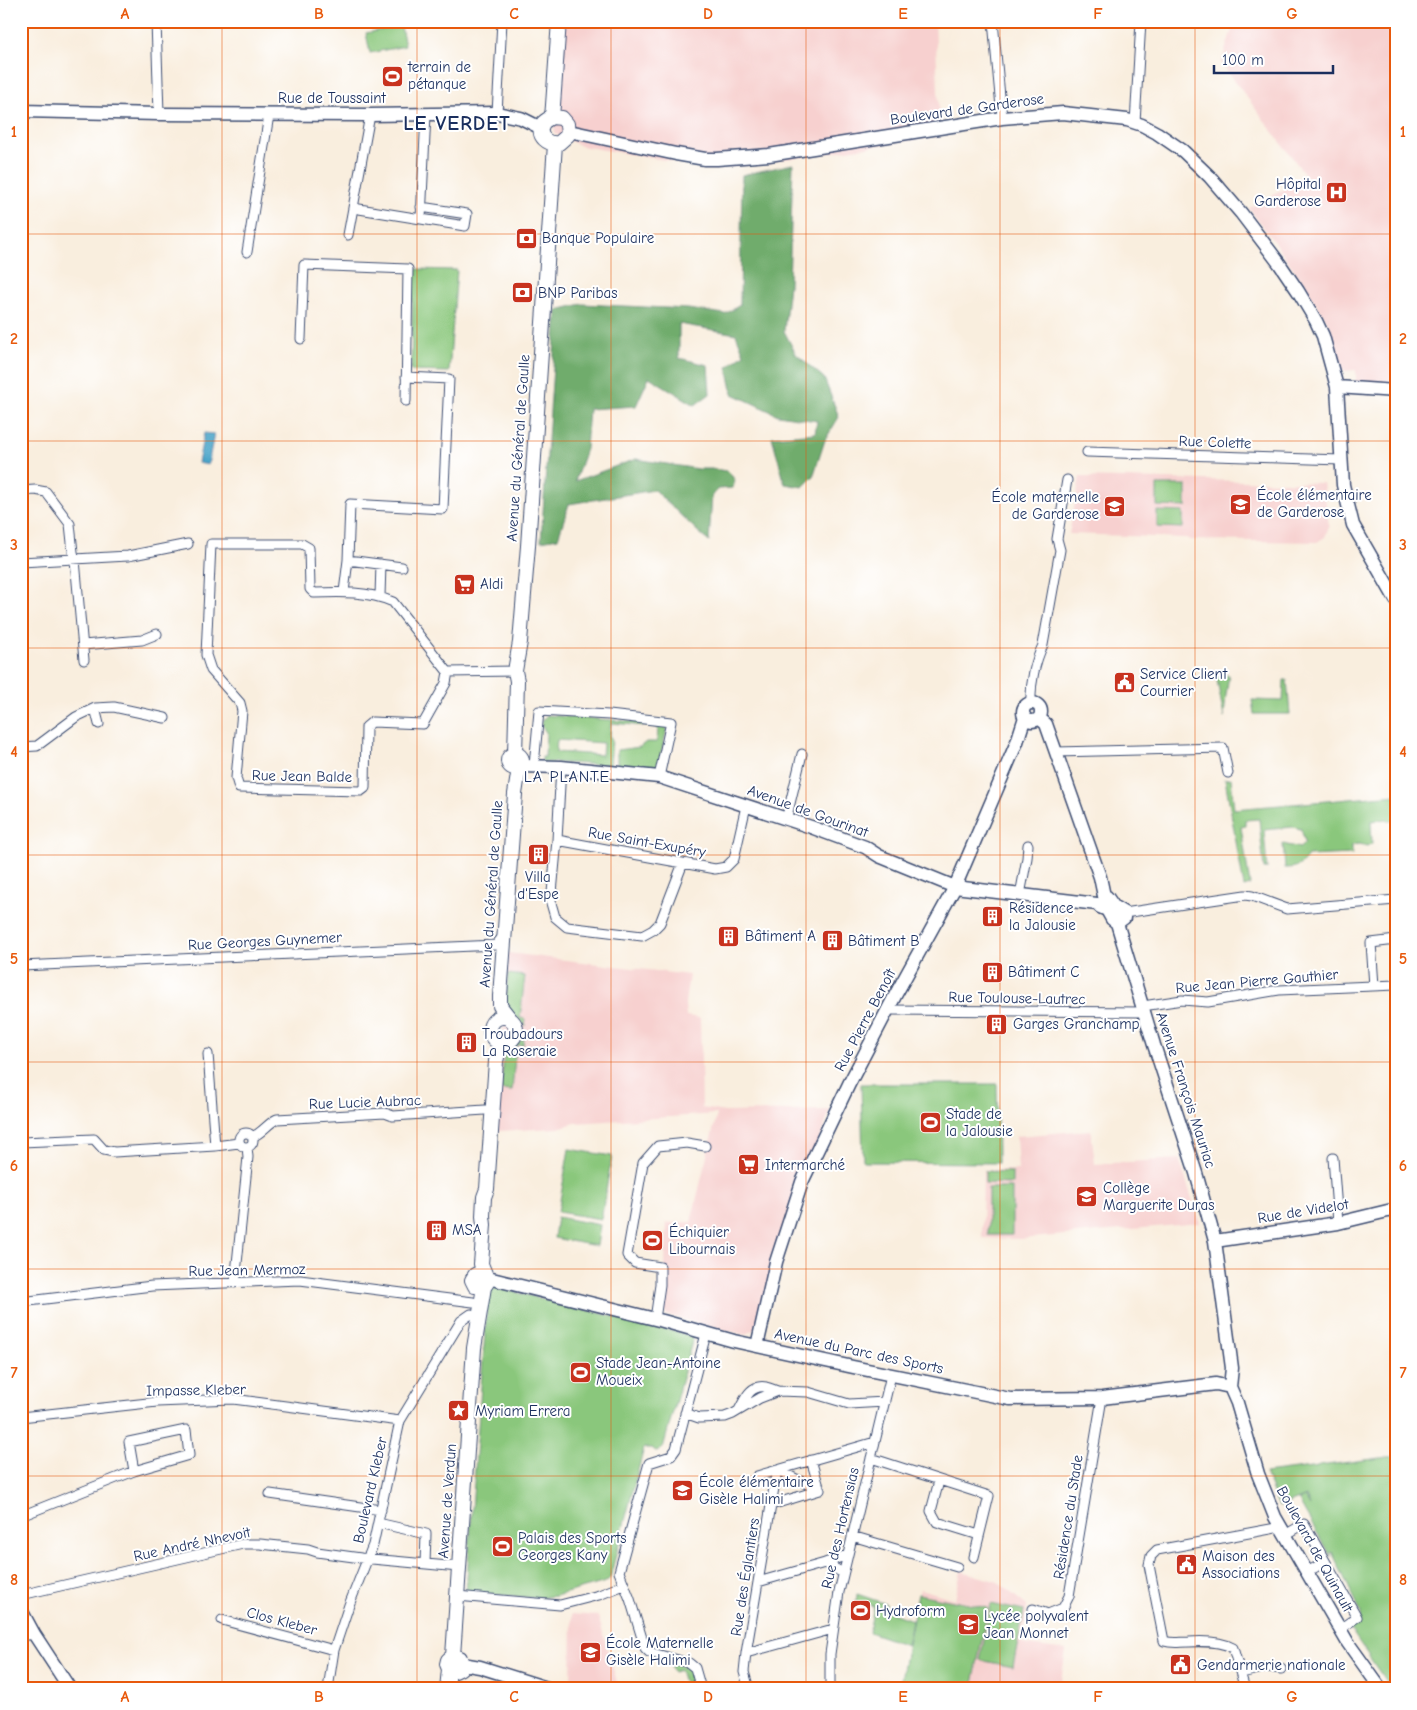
<svg xmlns="http://www.w3.org/2000/svg" width="1417" height="1710" viewBox="0 0 1417 1710" font-family="'Comic Neue',sans-serif">
  <style>
    .built { fill: #f7d0cf }
    .green { fill: #8ac77c; stroke: #527b6d; fill-rule: evenodd }
    .forest { fill: #6fac6c; stroke: #456e65 }
    .water { fill: #4ba5c9; stroke: #336a94 }
    .lines { fill: none; stroke-linecap: round; stroke-linejoin: round }
    .street-casing { stroke: #3c4c71; stroke-width: 11 }
    .secondary-casing { stroke: #3c4c71; stroke-width: 15 }
    .primary-casing { stroke: #3c4c71; stroke-width: 16 }
    .street { stroke: #fff; stroke-width: 9 }
    .secondary { stroke: #fff; stroke-width: 12 }
    .primary { stroke: #fff; stroke-width: 14 }
    .grid { fill: none; stroke: #e8590c; stroke-width: 1; stroke-opacity: 0.55 }
    .labels { text-anchor: middle; dominant-baseline: central; stroke-width: 4; stroke-linejoin: round; paint-order: stroke }
    .poi-label { font-size: 15px; fill: #1b2f5e; stroke: #fff; text-anchor: start }
    .street-label { font-size: 15px; fill: #1b2f5e; stroke: #fff }
    .neighbourhood-label { font-size: 16px; letter-spacing: 1px; fill: #1b2f5e; stroke: #fff }
    .district-label { font-size: 20px; font-weight: bold; letter-spacing: 1px; fill: #1b2f5e; stroke: #fff }
    .neatline { fill: none; stroke: #e8590c; stroke-width: 2 }
    .grid-label { font-size: 16px; text-anchor: middle; font-weight: bold; fill: #e8590c }
  </style>
  <rect width="100%" height="100%" fill="#fff"/>
  <filter id="ink" filterUnits="userSpaceOnUse"><feTurbulence type="fractalNoise" baseFrequency=".02" numOctaves="2"/><feDisplacementMap in="SourceGraphic" scale="10" xChannelSelector="R" yChannelSelector="G"/><feConvolveMatrix kernelMatrix="1 2 1 2 8 2 1 2 1" color-interpolation-filters="sRGB"/></filter>
  <filter id="wash" filterUnits="userSpaceOnUse"><feTurbulence type="fractalNoise" baseFrequency=".0096" numOctaves="4" result="noise"/><feDisplacementMap in="SourceGraphic" scale="20" xChannelSelector="R" yChannelSelector="G"/><feGaussianBlur stdDeviation="1.12" result="paint"/><feColorMatrix in="noise" values="0 0 0 0 0 0 0 0 0 0 0 0 0 0 0 0 0 1.4 0 .05"/><feComposite in="paint" operator="in"/></filter>
  <g filter="url(#wash)">
    <rect width="100%" height="100%" fill="#f9eede"/>
    <!-- built -->
    <path class="built" d="M559,21H935L940,136L719,169L581,146L554,133Z
      M1235,21H1396V385L1356,382V370L1343,371L1328,337L1330,326L1301,279L1249,208L1307,177L1221,63Z
      M1080,477L1323,483L1329,526L1325,537L1317,542L1190,540L1186,538L1069,534Z
      M508,953L689,975L685,1003L686,1016L700,1018L702,1108L725,1112L830,1110L754,1330L745,1335L667,1315L663,1309L667,1223L691,1222L717,1114L575,1123L558,1128L497,1131Z
      M1091,1130L1095,1164L1179,1159L1200,1223L1020,1239L982,1238L983,1170H1018L1016,1136Z
      M961,1571L998,1582L1027,1606L1022,1644L1066,1650L1061,1681L1108,1689H899L920,1589L955,1599Z
      M572,1614L598,1616L619,1689H571Z"/>
    <!-- green -->
    <path class="green" d="M401,26L405,46L370,53L366,33Z
      M413,269L457,270L449,372L411,371Z
      M1157,485H1186V507L1157,506Z
      M1157,511L1183,512V528L1157,527Z
      M1216,675H1229L1226,695L1224,717Z
      M1284,680H1287L1290,714H1254L1252,700L1283,701Z
      M547,715L664,724L667,729L658,766L653,770L617,768V750L640,747L646,742H657L658,727L611,723L610,737L612,739L610,765L542,762V757H545L546,732L541,726L542,720ZM557,740L603,743L602,755L556,752Z
      M1231,778L1234,809L1396,795V821H1388L1387,819L1371,821L1372,843L1367,846L1360,844L1352,845V854L1308,856C1301,866 1297,868 1285,868L1283,844L1300,848L1305,842L1301,829L1293,827L1264,830L1267,869H1264L1259,819L1245,820V826L1241,827L1250,885L1244,887L1225,779Z
      M508,974L525,976L520,1018L526,1019L525,1026L505,1006Z
      M524,1038L523,1045H516L512,1091L501,1090L504,1053Z
      M861,1084H997L998,1163L863,1162Z
      M569,1149L612,1156L601,1219L558,1212Z
      M985,1171L1012,1172V1184L985,1183Z
      M988,1188H1012V1235H988Z
      M557,1217L600,1225L597,1246L554,1238Z
      M495,1287L692,1336L693,1338L663,1448L657,1452L652,1448H644L611,1574L610,1578L606,1582L555,1596L536,1598L466,1592L488,1291Z
      M1396,1456V1689H1391L1349,1627L1360,1619L1361,1613L1332,1552L1330,1553L1331,1557L1298,1500L1305,1497L1310,1506L1306,1496L1279,1507L1265,1473Z
      M857,1594L886,1604L887,1611L912,1620L907,1645L869,1632L874,1606L856,1603Z
      M918,1594L988,1608L972,1689H899Z
      M991,1604L1024,1611L1013,1667L980,1660Z
      M674,1663L690,1669L696,1689H686L680,1670L673,1672L671,1667Z"/>
    <!-- forest -->
    <path class="forest" d="M793,164L789,285L784,331L796,354L824,378L839,417L825,440L813,477L803,487L785,484L772,437L815,433L817,421L778,415L733,394L727,367L744,354L736,334L679,324V358L708,365L710,394L695,405L649,377L636,406L589,409L586,449L575,481L636,459L698,469H712L728,471L735,480L733,488L719,489L712,495L709,542L654,490L569,504L558,538L541,541L557,310L582,304L688,309L725,314L740,305L742,175Z"/>
    <!-- water -->
    <path class="water" d="M204,433L214,434L208,465L198,463Z"/>
  </g>
  <g filter="url(#ink)">
    <g class="lines">
      <defs>
        <path id="street" d="M156,21L159,114
          M993,21L1002,118
          M497,113L502,21
          M370,115L353,208L421,219L426,114
          M1135,123L1141,21
          M421,219L465,226L467,214L421,207
          M348,235L353,208
          M247,252L269,115
          M301,339L304,265L408,269L406,401
          M1087,452L1341,460
          M21,491L35,490L46,492L70,524L73,552L75,560L84,660
          M348,560L402,567
          M21,562L128,556L188,544
          M344,592L348,560L350,504L443,509L449,379L406,377
          M380,596L381,564
          M83,645L142,640L157,634
          M448,672L446,683L423,724L372,722L366,727L365,788L361,791L239,788L236,778L242,711L240,703L211,670L206,655L211,544H302L309,548L310,589L314,593C340,592 369,591 393,602L448,672L515,671
          M1031,703C1030,684 1035,662 1043,645L1060,550L1057,539L1067,480
          M95,708L99,724
          M21,747L37,746L76,717L95,708L114,707L165,718
          M1056,752L1223,748L1228,773
          M534,766L539,711L609,715L671,722L659,777
          M561,767L557,840L551,903L555,917L567,927L642,936L653,930L660,923L683,863
          M786,820L802,754
          M557,840L715,869L726,867L734,859L746,806
          M1020,895L1027,858L1028,845
          M1124,913L1245,895L1252,896L1287,909L1396,900
          M21,966L496,945L504,935
          M1374,986L1371,943L1396,940
          M1143,1006L1182,1000L1208,1002L1279,990L1396,985
          M889,1010L1145,1012
          M208,1054L215,1146
          M239 1140a7 7 0 1 1 14 0a7 7 0 1 1-14 0Z
          M252,1137C262,1133 267,1124 277,1119L385,1113L393,1116L485,1110
          M21,1142L94,1139L104,1150L114,1152L215,1146L239,1143
          M1333,1158L1338,1223
          M235,1283L248,1157L247,1147
          M21,1302L152,1286L300,1280L473,1302
          M655,1319L660,1285V1267L635,1263L627,1255L643,1163L658,1146L687,1143L705,1146
          M739,1410C745,1399 750,1384 766,1387C770,1388 774,1390 778,1391
          M685,1413L699,1418L725,1417L733,1414L760,1398L778,1391L808,1392L849,1404L885,1402
          M21,1417L157,1402L233,1399L400,1421
          M871,1458L989,1496L974,1557
          M757,1476L875,1442
          M939,1481L931,1511L937,1522L979,1535
          M270,1494L381,1510
          M771,1505L820,1490L811,1460
          M21,1516L134,1471L189,1455L186,1430L129,1442L134,1471
          M378,1523L426,1534L425,1564
          M1285,1535L1304,1524L1357,1617L1340,1629
          M852,1536L957,1567
          M1307,1572L1325,1562
          M843,1573L825,1563L847,1555
          M758,1582L825,1563
          M21,1595L243,1544H260L308,1549L317,1552L361,1558L459,1567
          M457,1596L560,1605L599,1595L624,1585
          M1033,1609L1048,1614L1063,1608L1069,1596L1102,1398
          M222,1620L334,1650
          M21,1636L34,1634
          M746,1653L833,1629
          M1241,1673L1268,1667L1281,1669
          M328,1689L334,1650L349,1605L373,1545L400,1421L461,1321L471,1314
          M701,1689L695,1668L689,1663L649,1652L645,1648L630,1599L619,1572L649,1463L671,1456L676,1449L706,1334
          M749,1689L744,1672L746,1653L777,1470L820,1490
          M830,1689V1654L839,1592L891,1375
          M1245,1689L1233,1648C1222,1642 1203,1641 1189,1642C1180,1642 1173,1644 1164,1641L1149,1565L1151,1556L1157,1550L1281,1527"/>
        <path id="secondary" d="M21,111L159,114L370,115L497,113L521,118L541,128
          M569,131L676,154L705,159H717L769,155L1002,118L1063,113L1127,120L1142,125L1157,133L1183,151L1210,177L1241,213L1279,263L1298,291L1316,321L1323,336L1337,387L1343,485L1353,525L1396,600
          M1337,387L1396,391
          M1023 712a9 9 0 1 1 18 0a9 9 0 1 1-18 0Z
          M1039,718L1046,724L1100,877L1104,896
          M521,766L561,767L659,777L811,827L865,847L879,856L955,887L1097,904
          M1107,897L1114,907L1124,913V918L1117,923
          M1097,904L1100,907L1107,910L1112,919L1117,923L1154,1045L1196,1173L1215,1241L1232,1368L1230,1387
          M1215,1241L1338,1223L1396,1209
          M488,1278L663,1321L734,1341L853,1367L1010,1399L1102,1398L1216,1384L1230,1387
          M757,1346L776,1262L802,1182L849,1084L897,992L955,887L1017,742L1025,717
          M1230,1387L1237,1403L1258,1474L1275,1517L1348,1643L1381,1689
          M21,1610L34,1634L70,1689
          M462,1664L480,1667L550,1689"/>
        <path id="primary" d="M551,117L562,118L567,124L568,135L559,143C548,145 537,137 542,125C544,120 548,120 551,117C552,114 553,108 553,105L559,21
          M508 761a7 7 0 1 1 14 0a7 7 0 1 1-14 0Z
          M515,754L517,681L515,671L520,642L528,546L555,144
          M490 1030a13 13 0 1 1 26 0a13 13 0 1 1-26 0Z
          M511,1020L500,1006V996L515,794L519,768
          M485,1274L481,1272L475,1275L472,1280L475,1286L484,1287L488,1281L481,1264L484,1225L483,1216L484,1197L487,1189L496,1061L499,1050L506,1042
          M453,1656L474,1348L484,1287
          M447,1689L449,1669L447,1664L448,1660L453,1656L460,1658L462,1664L461,1668L455,1671L449,1669"/>
      </defs>
      <!-- street casing -->
      <use href="#street" class="street-casing"/>
      <!-- secondary casing -->
      <use href="#secondary" class="secondary-casing"/>
      <!-- primary casing -->
      <use href="#primary" class="primary-casing"/>
      <!-- street -->
      <use href="#street" class="street"/>
      <!-- secondary -->
      <use href="#secondary" class="secondary"/>
      <!-- primary -->
      <use href="#primary" class="primary"/>
    </g>
  </g>
  <!-- grid -->
  <path class="grid" d="M222,21V1689M417,21V1689M611,21V1689M806,21V1689M1000,21V1689M1195,21V1689M21,234H1396M21,441H1396M21,648H1396M21,855H1396M21,1062H1396M21,1269H1396M21,1476H1396"/>
  <!-- icons -->
  <defs>
    <symbol id="stadium-square" viewBox="-11 -11 22 22"><rect x="-9" y="-9" width="18" height="18" rx="4" fill="#c8321e" stroke="#fff"/><path d="M0-5a6.5 5 0 1 0 0 10a6.5 5 0 1 0 0-10ZM-3.5-1.8h7v3.6h-7Z" fill="#fff"/></symbol>
    <symbol id="hospital-square" viewBox="-11 -11 22 22"><rect x="-9" y="-9" width="18" height="18" rx="4" fill="#c8321e" stroke="#fff"/><path d="M-5-5h3v3.5h4V-5h3V5h-3V1.5h-4V5h-3Z" fill="#fff"/></symbol>
    <symbol id="bank-square" viewBox="-11 -11 22 22"><rect x="-9" y="-9" width="18" height="18" rx="4" fill="#c8321e" stroke="#fff"/><path d="M-6-4H6V4H-6ZM0-2.3a2.3 2.3 0 1 0 0 4.6a2.3 2.3 0 1 0 0-4.6Z" fill="#fff"/></symbol>
    <symbol id="school-square" viewBox="-11 -11 22 22"><rect x="-9" y="-9" width="18" height="18" rx="4" fill="#c8321e" stroke="#fff"/><path d="M0-5L7-2L0 1L-7-2ZM-4 1L0 2.5L4 1V4Q0 6-4 4Z" fill="#fff"/></symbol>
    <symbol id="supermarket-square" viewBox="-11 -11 22 22"><rect x="-9" y="-9" width="18" height="18" rx="4" fill="#c8321e" stroke="#fff"/><path d="M-6-5.5h2.5l.6 2H6L4.5 2H-2.5L-4.4-4H-6ZM-1.5 3.2a1.3 1.3 0 1 0 .1 0ZM3 3.2a1.3 1.3 0 1 0 .1 0Z" fill="#fff"/></symbol>
    <symbol id="civic-square" viewBox="-11 -11 22 22"><rect x="-9" y="-9" width="18" height="18" rx="4" fill="#c8321e" stroke="#fff"/><path d="M-.6-6.5H3V-4.5H.6V-3L4-1V1h2V6H-6V1h2V-1L-.6-3ZM-1.2 2.5V6h2.4V2.5Z" fill="#fff"/></symbol>
    <symbol id="building-square" viewBox="-11 -11 22 22"><rect x="-9" y="-9" width="18" height="18" rx="4" fill="#c8321e" stroke="#fff"/><path d="M-4-6H4V6H1V3H-1V6H-4ZM-2.5-4.3h1.7v1.8h-1.7ZM.8-4.3h1.7v1.8H.8ZM-2.5-1h1.7V.8h-1.7ZM.8-1h1.7V.8H.8Z" fill="#fff"/></symbol>
    <symbol id="sight-square" viewBox="-11 -11 22 22"><rect x="-9" y="-9" width="18" height="18" rx="4" fill="#c8321e" stroke="#fff"/><path d="M0-6L1.8-2.2L6-1.7L2.9 1.2L3.7 5.4L0 3.3L-3.7 5.4L-2.9 1.2L-6-1.7L-1.8-2.2Z" fill="#fff"/></symbol>
  </defs>
  <g fill-rule="evenodd">
    <use href="#stadium-square" x="380" y="64" width="25" height="25"/>
    <use href="#hospital-square" x="1324" y="180" width="25" height="25"/>
    <use href="#bank-square" x="514" y="226" width="25" height="25"/>
    <use href="#bank-square" x="510" y="280" width="25" height="25"/>
    <use href="#school-square" x="1228" y="492" width="25" height="25"/>
    <use href="#school-square" x="1102" y="494" width="25" height="25"/>
    <use href="#supermarket-square" x="452" y="572" width="25" height="25"/>
    <use href="#civic-square" x="1112" y="670" width="25" height="25"/>
    <use href="#building-square" x="526" y="842" width="25" height="25"/>
    <use href="#building-square" x="980" y="904" width="25" height="25"/>
    <use href="#building-square" x="716" y="924" width="25" height="25"/>
    <use href="#building-square" x="820" y="928" width="25" height="25"/>
    <use href="#building-square" x="980" y="960" width="25" height="25"/>
    <use href="#building-square" x="984" y="1012" width="25" height="25"/>
    <use href="#building-square" x="454" y="1030" width="25" height="25"/>
    <use href="#stadium-square" x="918" y="1110" width="25" height="25"/>
    <use href="#supermarket-square" x="736" y="1152" width="25" height="25"/>
    <use href="#school-square" x="1074" y="1184" width="25" height="25"/>
    <use href="#building-square" x="424" y="1218" width="25" height="25"/>
    <use href="#stadium-square" x="640" y="1228" width="25" height="25"/>
    <use href="#stadium-square" x="568" y="1360" width="25" height="25"/>
    <use href="#sight-square" x="446" y="1398" width="25" height="25"/>
    <use href="#school-square" x="670" y="1478" width="25" height="25"/>
    <use href="#stadium-square" x="490" y="1534" width="25" height="25"/>
    <use href="#civic-square" x="1174" y="1552" width="25" height="25"/>
    <use href="#stadium-square" x="848" y="1598" width="25" height="25"/>
    <use href="#school-square" x="956" y="1612" width="25" height="25"/>
    <use href="#school-square" x="578" y="1640" width="25" height="25"/>
    <use href="#civic-square" x="1168" y="1652" width="25" height="25"/>
  </g>
  <g class="labels">
    <!-- poi labels -->
    <g class="poi-label">
      <text x="408" y="67">terrain de<tspan x="408" dy="17">pétanque</tspan></text>
      <text x="1321" y="184" text-anchor="end">Hôpital<tspan x="1321" dy="17">Garderose</tspan></text>
      <text x="542" y="238">Banque Populaire</text>
      <text x="538" y="293">BNP Paribas</text>
      <text x="1257" y="495">École élémentaire<tspan x="1257" dy="17">de Garderose</tspan></text>
      <text x="1099" y="497" text-anchor="end">École maternelle<tspan x="1099" dy="17">de Garderose</tspan></text>
      <text x="480" y="584">Aldi</text>
      <text x="1140" y="674">Service Client<tspan x="1140" dy="17">Courrier</tspan></text>
      <text x="538" y="877" text-anchor="middle">Villa<tspan x="538" dy="17">d'Espe</tspan></text>
      <text x="1009" y="908">Résidence<tspan x="1009" dy="17">la Jalousie</tspan></text>
      <text x="745" y="936">Bâtiment A</text>
      <text x="848" y="941">Bâtiment B</text>
      <text x="1008" y="972">Bâtiment C</text>
      <text x="1013" y="1024">Garges Granchamp</text>
      <text x="482" y="1034">Troubadours<tspan x="482" dy="17">La Roseraie</tspan></text>
      <text x="946" y="1114">Stade de<tspan x="946" dy="17">la Jalousie</tspan></text>
      <text x="765" y="1165">Intermarché</text>
      <text x="1103" y="1188">Collège<tspan x="1103" dy="17">Marguerite Duras</tspan></text>
      <text x="452" y="1230">MSA</text>
      <text x="669" y="1232">Échiquier<tspan x="669" dy="17">Libournais</tspan></text>
      <text x="596" y="1363">Stade Jean-Antoine<tspan x="596" dy="17">Moueix</tspan></text>
      <text x="475" y="1411">Myriam Errera</text>
      <text x="699" y="1482">École élémentaire<tspan x="699" dy="17">Gisèle Halimi</tspan></text>
      <text x="518" y="1538">Palais des Sports<tspan x="518" dy="17">Georges Kany</tspan></text>
      <text x="1202" y="1556">Maison des<tspan x="1202" dy="17">Associations</tspan></text>
      <text x="876" y="1611">Hydroform</text>
      <text x="984" y="1616">Lycée polyvalent<tspan x="984" dy="17">Jean Monnet</tspan></text>
      <text x="606" y="1643">École Maternelle<tspan x="606" dy="17">Gisèle Halimi</tspan></text>
      <text x="1197" y="1665">Gendarmerie nationale</text>
    </g>
    <!-- street labels -->
    <g class="street-label">
      <text x="332" y="98">Rue de Toussaint</text>
      <text transform="translate(967 109) rotate(-8)">Boulevard de Garderose</text>
      <text transform="translate(1215 442) rotate(2)">Rue Colette</text>
      <text transform="translate(518 448) rotate(-86)">Avenue du Général de Gaulle</text>
      <text transform="translate(302 776) rotate(1)">Rue Jean Balde</text>
      <text transform="translate(808 811) rotate(20)">Avenue de Gourinat</text>
      <text transform="translate(647 842) rotate(10)">Rue Saint-Exupéry</text>
      <text transform="translate(491 894) rotate(-86)">Avenue du Général de Gaulle</text>
      <text transform="translate(265 941) rotate(-3)">Rue Georges Guynemer</text>
      <text transform="translate(1257 981) rotate(-5)">Rue Jean Pierre Gauthier</text>
      <text transform="translate(1017 998) rotate(1)">Rue Toulouse-Lautrec</text>
      <text transform="translate(865 1020) rotate(-62)">Rue Pierre Benoît</text>
      <text transform="translate(1186 1090) rotate(72)">Avenue François Mauriac</text>
      <text transform="translate(365 1102) rotate(-2)">Rue Lucie Aubrac</text>
      <text transform="translate(1303 1211) rotate(-9)">Rue de Videlot</text>
      <text transform="translate(247 1270) rotate(-1)">Rue Jean Mermoz</text>
      <text transform="translate(859 1351) rotate(12)">Avenue du Parc des Sports</text>
      <text transform="translate(196 1390) rotate(-1)">Impasse Kleber</text>
      <text transform="translate(370 1490) rotate(-77)">Boulevard Kleber</text>
      <text transform="translate(447 1501) rotate(-86)">Avenue de Verdun</text>
      <text transform="translate(1068 1517) rotate(-81)">Résidence du Stade</text>
      <text transform="translate(840 1528) rotate(-77)">Rue des Hortensias</text>
      <text transform="translate(192 1544) rotate(-12)">Rue André Nhevoit</text>
      <text transform="translate(1315 1549) rotate(61)">Boulevard de Quinault</text>
      <text transform="translate(745 1577) rotate(-81)">Rue des Églantiers</text>
      <text transform="translate(282 1621) rotate(15)">Clos Kleber</text>
    </g>
    <!-- neighbourhood labels -->
    <g class="neighbourhood-label">
      <text x="567" y="777">LA PLANTE</text>
    </g>
    <!-- district labels -->
    <g class="district-label">
      <text x="457" y="123">LE VERDET</text>
    </g>
  </g>
  <!-- margin -->
  <rect width="1417" height="1710" fill="none" stroke="#fff" stroke-width="55"/>
  <!-- scale -->
  <path d="M1214 65v8h119v-8" fill="none" stroke="#1b2f5e" stroke-width="2.5"/>
  <text x="1222" y="65" font-size="15" fill="#1b2f5e" stroke="#ffffff" stroke-width="4" paint-order="stroke">100 m</text>
  <rect x="28" y="28" width="1362" height="1654" class="neatline"/>
  <g class="grid-label">
    <text x="125" y="19">A</text>
    <text x="319" y="19">B</text>
    <text x="514" y="19">C</text>
    <text x="708" y="19">D</text>
    <text x="903" y="19">E</text>
    <text x="1098" y="19">F</text>
    <text x="1292" y="19">G</text>
    <text x="14" y="137">1</text>
    <text x="1403" y="137">1</text>
    <text x="14" y="344">2</text>
    <text x="1403" y="344">2</text>
    <text x="14" y="550">3</text>
    <text x="1403" y="550">3</text>
    <text x="14" y="757">4</text>
    <text x="1403" y="757">4</text>
    <text x="14" y="964">5</text>
    <text x="1403" y="964">5</text>
    <text x="14" y="1171">6</text>
    <text x="1403" y="1171">6</text>
    <text x="14" y="1378">7</text>
    <text x="1403" y="1378">7</text>
    <text x="14" y="1585">8</text>
    <text x="1403" y="1585">8</text>
    <text x="125" y="1702">A</text>
    <text x="319" y="1702">B</text>
    <text x="514" y="1702">C</text>
    <text x="708" y="1702">D</text>
    <text x="903" y="1702">E</text>
    <text x="1098" y="1702">F</text>
    <text x="1292" y="1702">G</text>
  </g>
</svg>
